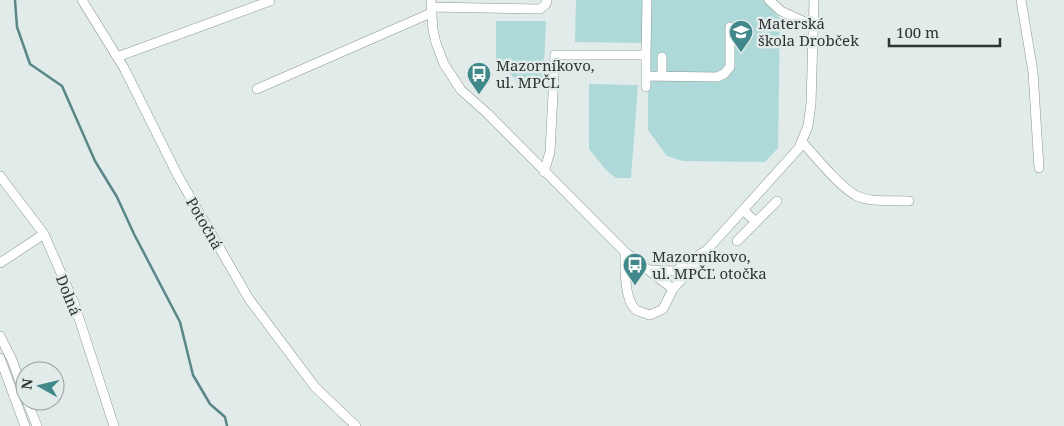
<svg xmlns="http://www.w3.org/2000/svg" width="1064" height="426" viewBox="0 0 1064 426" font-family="'Noto Serif',serif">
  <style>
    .green { fill: #addad9 }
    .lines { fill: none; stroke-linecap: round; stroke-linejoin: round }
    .stream { stroke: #5a8787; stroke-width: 2.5 }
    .minor-casing { stroke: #8d9696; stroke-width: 10 }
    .minor { stroke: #fff; stroke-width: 9 }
    .labels { text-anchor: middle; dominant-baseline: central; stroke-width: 5; stroke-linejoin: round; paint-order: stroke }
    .poi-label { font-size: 15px; fill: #2f3332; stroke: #e1ebea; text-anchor: start }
    .street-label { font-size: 15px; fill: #2f3332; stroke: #e1ebea }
  </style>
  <rect width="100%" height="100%" fill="#e1ebea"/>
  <!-- green -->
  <path class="green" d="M576,0H644V43L575,42Z
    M653,0H763L780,18L778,148L765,162L683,161L667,156L648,130V86L651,72L649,68V2Z
    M496,21H546L543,86L541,88H526L521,85L496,59Z
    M589,84L638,85L631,178H616L606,170L589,149Z"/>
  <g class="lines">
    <!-- stream -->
    <path class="stream" d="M15,0L17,27L30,64L62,86L95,161L117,197L134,234L180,322L193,375L210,404L225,417L227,426"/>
    <defs>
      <path id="minor" d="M82,0L124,68L178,176L249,299L315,387L356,426
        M431,0L433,30L436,43L444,64L461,90L488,114L625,252L673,289
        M769,0L781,11L814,26
        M1021,0L1033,72L1039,168
        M431,7L540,9L546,4L547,0
        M646,55V87
        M117,57L270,1
        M646,76L717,77L724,74L730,67V27
        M662,76V57
        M257,89L431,13
        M802,142C817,158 837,184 855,195C869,203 893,200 909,201
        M544,172L550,152L555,55H646L647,0
        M0,176L44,234L74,303L114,426
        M756,222L777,201
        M737,241L756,222L743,210
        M625,252C625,267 624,298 635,309C638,312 645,313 650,315L663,309L673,289L700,258
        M0,263L44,234
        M650,270L675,271L707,250L799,148L808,126L811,104L814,0
        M0,336L12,360L25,395
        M0,358L25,426
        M27,401L37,426"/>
    </defs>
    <!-- minor casing -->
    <use href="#minor" class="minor-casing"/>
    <!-- minor -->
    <use href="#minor" class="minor"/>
  </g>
  <!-- icons -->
  <defs>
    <symbol id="school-pin" viewBox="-11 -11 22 30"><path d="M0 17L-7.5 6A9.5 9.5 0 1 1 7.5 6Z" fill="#408889" stroke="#e1ebea"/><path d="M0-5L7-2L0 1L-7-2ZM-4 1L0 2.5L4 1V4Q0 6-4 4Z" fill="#fff"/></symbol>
    <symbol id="bus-pin" viewBox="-11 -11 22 30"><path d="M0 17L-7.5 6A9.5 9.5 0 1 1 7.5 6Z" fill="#408889" stroke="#e1ebea"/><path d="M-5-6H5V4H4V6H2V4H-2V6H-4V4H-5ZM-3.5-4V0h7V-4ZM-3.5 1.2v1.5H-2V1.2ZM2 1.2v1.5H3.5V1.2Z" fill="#fff"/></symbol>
  </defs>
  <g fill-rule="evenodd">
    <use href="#school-pin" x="727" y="18" width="28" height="38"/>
    <use href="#bus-pin" x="465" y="60" width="28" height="38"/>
    <use href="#bus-pin" x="621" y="251" width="28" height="38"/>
  </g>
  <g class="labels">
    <!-- poi labels -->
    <g class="poi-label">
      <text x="758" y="23">Materská<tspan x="758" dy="17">škola Drobček</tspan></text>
      <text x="496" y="65">Mazorníkovo,<tspan x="496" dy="17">ul. MPČL</tspan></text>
      <text x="652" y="256">Mazorníkovo,<tspan x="652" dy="17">ul. MPČĽ otočka</tspan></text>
    </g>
    <!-- street labels -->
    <g class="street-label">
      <text transform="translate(205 223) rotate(60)">Potočná</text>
      <text transform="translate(69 295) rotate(68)">Dolná</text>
    </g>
  </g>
  <!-- north arrow -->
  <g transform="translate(40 386) rotate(278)"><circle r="24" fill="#e1ebea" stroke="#9aa1a0"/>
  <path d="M0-4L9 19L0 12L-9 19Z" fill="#408889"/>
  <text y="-8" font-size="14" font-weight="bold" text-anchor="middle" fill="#2f3332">N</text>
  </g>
  <!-- scale -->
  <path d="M889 38v8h111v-8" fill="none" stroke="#2f3332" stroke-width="2.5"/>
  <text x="896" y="38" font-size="15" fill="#2f3332" stroke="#e1ebea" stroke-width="4" paint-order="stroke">100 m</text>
</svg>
